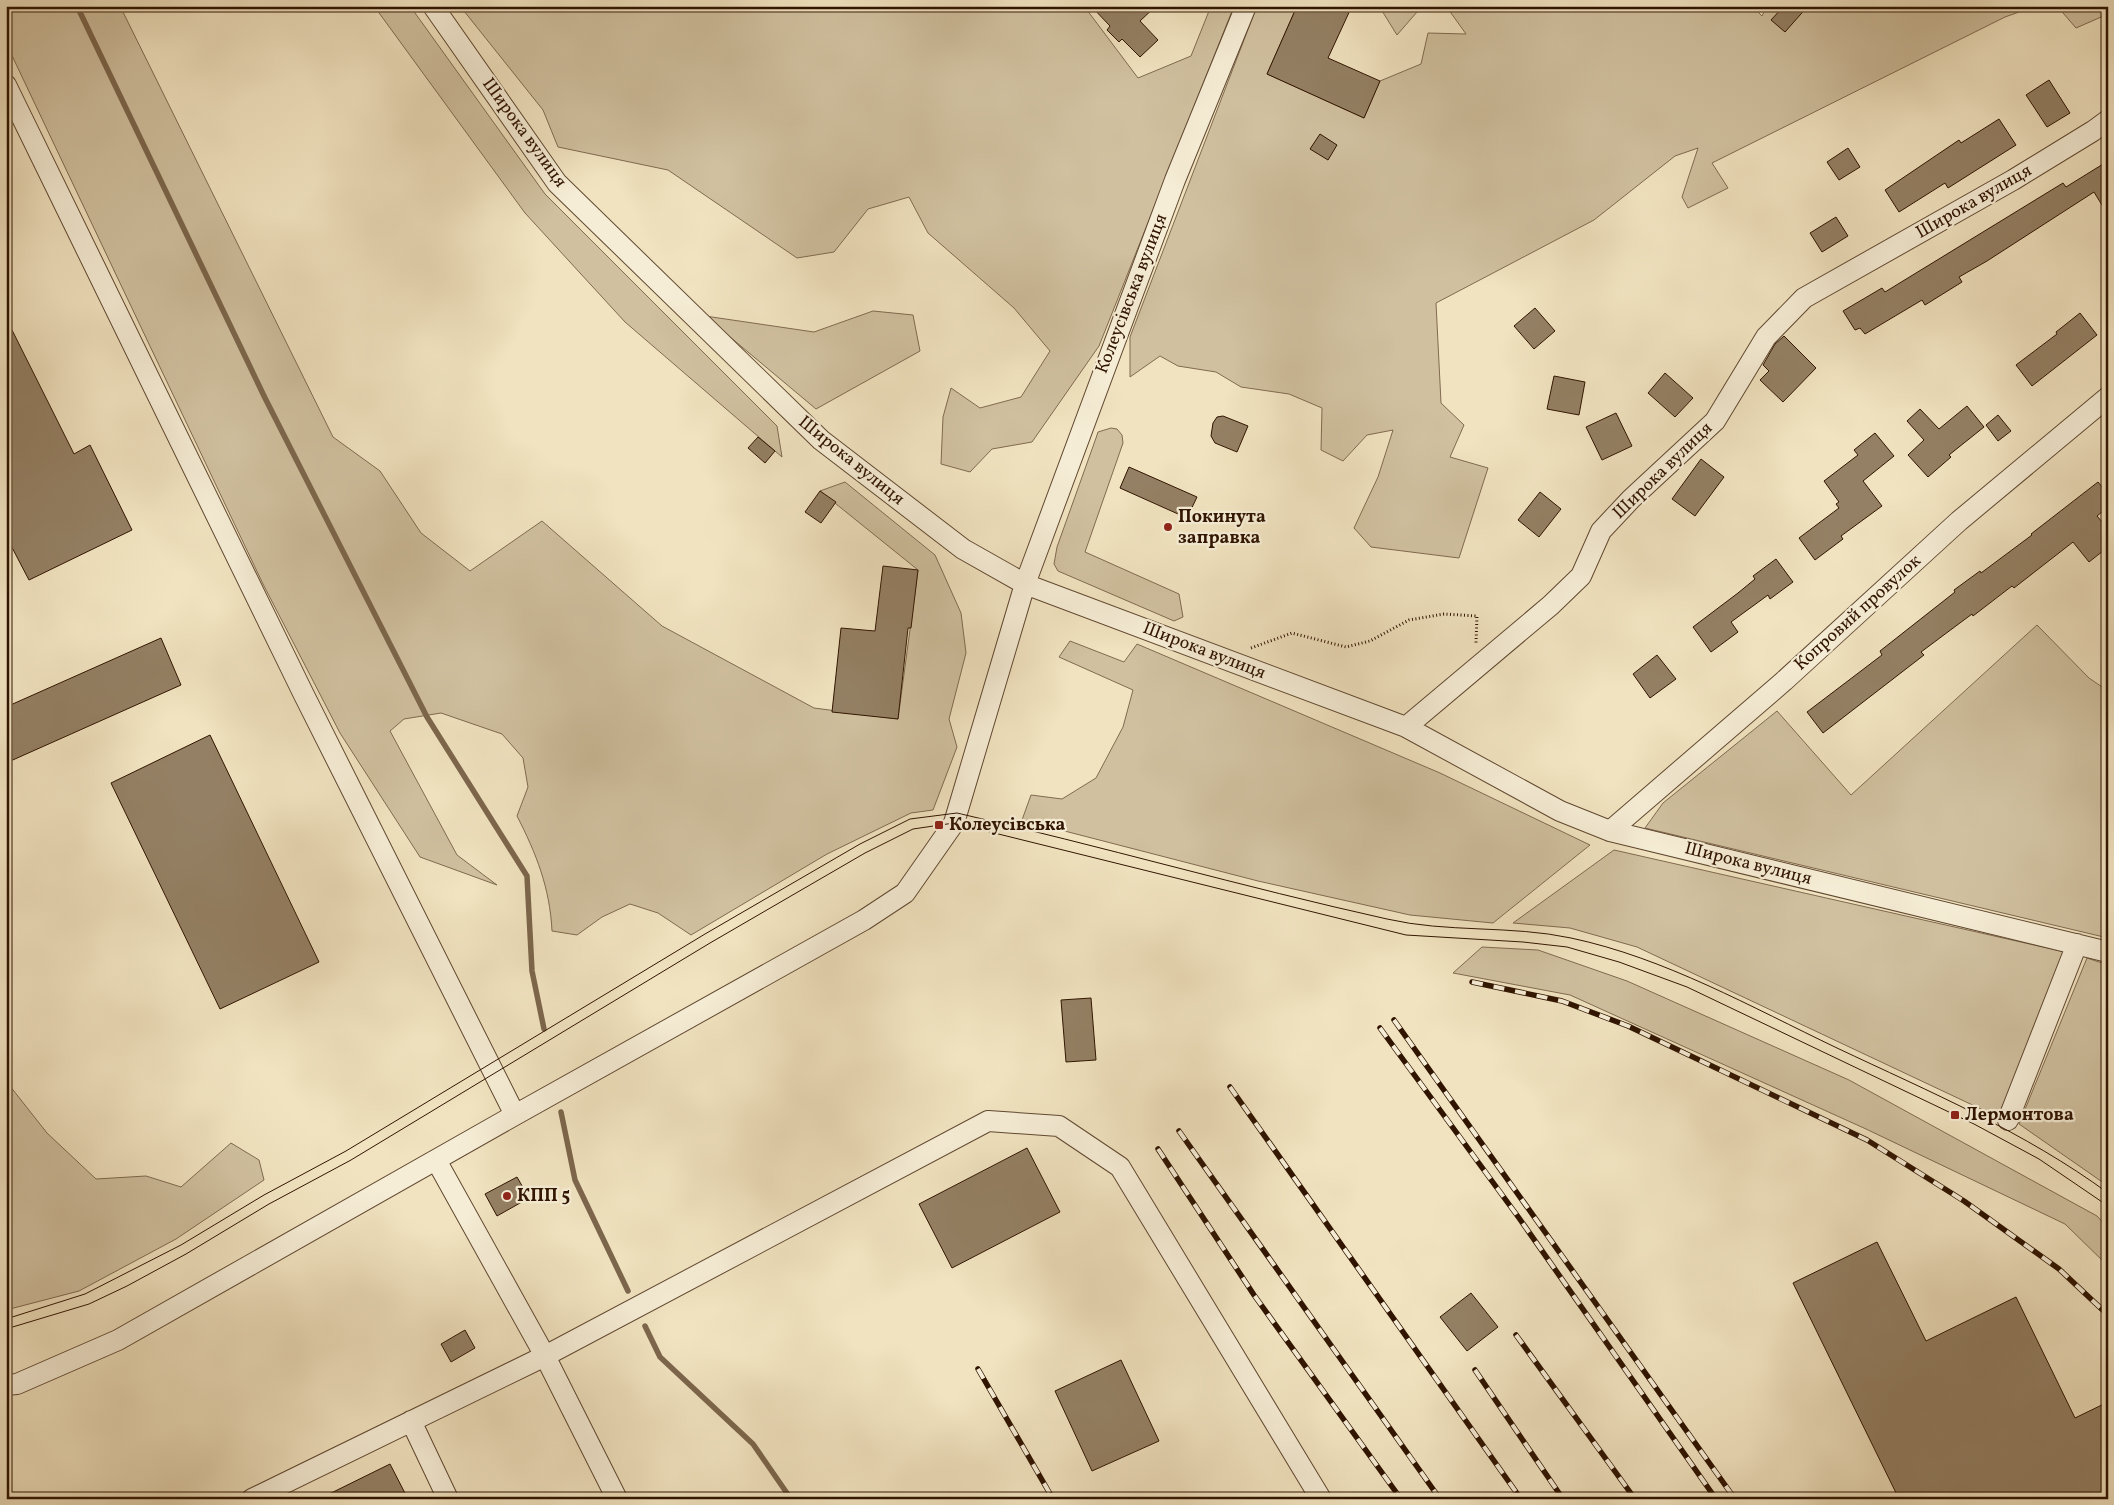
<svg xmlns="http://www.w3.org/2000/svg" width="2114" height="1505" viewBox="0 0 2114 1505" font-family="Vollkorn,serif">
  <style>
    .green { fill: #d0c09f; stroke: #806a50 }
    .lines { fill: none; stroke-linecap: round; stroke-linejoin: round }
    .stream { stroke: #7c664c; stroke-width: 5.5 }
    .building { fill: #948064; stroke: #301400 }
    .minor-casing { stroke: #604830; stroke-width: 22 }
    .path { stroke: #301400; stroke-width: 3; stroke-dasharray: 1 2.5; stroke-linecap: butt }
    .minor { stroke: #f6edd6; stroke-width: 20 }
    .tram { stroke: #301400; stroke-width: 1 }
    .rail-casing { stroke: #301400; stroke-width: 5.5 }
    .rail { stroke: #f6edd6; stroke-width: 4; stroke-dasharray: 11; stroke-linecap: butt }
    .poi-dot { fill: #8f2418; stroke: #f6edd6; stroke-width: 2 }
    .labels { text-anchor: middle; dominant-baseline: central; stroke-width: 4.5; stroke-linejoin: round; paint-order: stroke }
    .street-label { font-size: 18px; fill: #301400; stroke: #f6edd6 }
    .poi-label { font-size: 18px; font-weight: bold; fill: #301400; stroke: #f6edd6; text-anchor: start }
  </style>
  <rect width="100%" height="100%" fill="#f1e3c0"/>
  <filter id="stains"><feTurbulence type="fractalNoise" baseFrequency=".004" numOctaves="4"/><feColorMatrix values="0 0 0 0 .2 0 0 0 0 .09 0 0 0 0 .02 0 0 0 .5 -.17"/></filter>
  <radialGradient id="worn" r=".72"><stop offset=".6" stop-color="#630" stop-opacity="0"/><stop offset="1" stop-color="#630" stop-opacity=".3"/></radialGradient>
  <!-- green -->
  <path class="green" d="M6,6H120L333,437L380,471L421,533L470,571L542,521L662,626L814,708L898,719L918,570L820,491L845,482L935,555L961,613L966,653L949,719L957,747L933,810L911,813L827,854L691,935L658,913L630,904L602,917L577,935L552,931C550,888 536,853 517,816L528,787L523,758L502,734L441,713L404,719L390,731L457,855L497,885L420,857L340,733L263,584L6,43Z
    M374,6H410L545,194L777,426L782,457L625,322L525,213Z
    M460,6H712L716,10L767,6H1084L1138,78L1191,56L1211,6H1234L1099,346L1032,442L992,449L970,472L941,464L943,417L951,388L980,408L1021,397L1050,351L1014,308L928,233L909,197L868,209L834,252L797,258L668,170L558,147L543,110Z
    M1257,6H1297L1267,74L1364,118L1380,81L1421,64L1428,33L1466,34L1446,6H1752L1762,16L1767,6H2036L2005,17L1712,163L1728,188L1688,208L1682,197L1698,148L1675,156L1594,220L1436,303L1441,403L1464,425L1450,457L1488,468L1459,558L1371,547L1354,528L1378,477L1393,430L1367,435L1343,461L1321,450L1322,408L1289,394L1241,387L1216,372L1178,366L1160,356L1130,377V337Z
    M1379,6H1438L1417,12L1397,35Z
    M2057,6H2108V14L2076,28Z
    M873,311L913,315L920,351L816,409L705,316L814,332Z
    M1111,428L1117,429L1122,435L1123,443L1085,552L1179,594L1183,617L1174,621L1058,571L1054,564L1057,547L1096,438L1098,432Z
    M2037,625L2089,678L2108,691V938L1645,828L1663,803L1777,711L1851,795Z
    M1070,641L1124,662L1137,644L1440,773L1590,845L1493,923L1410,915L1258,881L1022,820L1031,795L1062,799L1096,778L1123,727L1133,690L1059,657Z
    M1614,850L2065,952L1998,1117L1637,947L1570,928L1513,923Z
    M1482,947L1538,950L1627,981L1849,1080L2097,1216L2108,1228V1266L2065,1224L1866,1129L1570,995L1453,973Z
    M2087,958L2108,965V1186L2019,1124Z
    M6,1081L47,1133L96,1179L146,1176L181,1187L231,1143L259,1160L264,1180L176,1239L79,1291L6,1310Z"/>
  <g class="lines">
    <!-- stream -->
    <path class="stream" d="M77,6L265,398L427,717L527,876L532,971L544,1029
      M561,1112L575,1180L628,1291
      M645,1326L660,1357L753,1444L791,1499"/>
  </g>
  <!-- building -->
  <path class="building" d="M1091,6H1156L1140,21L1158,40L1140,57L1122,39L1119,42L1107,30L1110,26Z
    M1297,6H1352L1328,58L1380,81L1364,118L1267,74Z
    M1784,6H1808L1785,32L1771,20Z
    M2049,80L2070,113L2047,127L2026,95Z
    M1999,119L2016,145L1948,188L1945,183L1899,212L1885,190L1959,140L1961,143Z
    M1320,134L1337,145L1328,160L1310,149Z
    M1848,148L1860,167L1839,180L1827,162Z
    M2108,161V215L2094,192L1987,261L1959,277L1962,282L1925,305L1922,300L1865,334L1860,328L1855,330L1843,311L1882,288L1885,292L2063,183L2066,187Z
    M1836,217L1848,236L1822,252L1810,233Z
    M1535,308L1555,331L1534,349L1514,326Z
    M2080,313L2097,335L2032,386L2016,365L2057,334L2056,332Z
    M6,318L74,454L90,445L132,530L29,580L6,536Z
    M1784,336L1816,368L1783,402L1760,380L1769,371L1763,365L1775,344Z
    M1665,373L1693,398L1675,417L1648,393Z
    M1554,376L1585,382L1579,415L1547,409Z
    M1967,406L1984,427L1949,455L1951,457L1928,477L1908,455L1924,440L1907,421L1920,409L1939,429Z
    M1616,413L1632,446L1602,460L1586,427Z
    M1998,415L2011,431L1998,441L1986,425Z
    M1223,416L1248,426L1237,452L1215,443L1211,436L1213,423L1217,417Z
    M1875,433L1894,456L1863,481L1882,506L1841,536L1843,539L1815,560L1799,538L1839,508L1836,504L1839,502L1824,481L1858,455L1854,450Z
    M758,437L775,451L765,463L748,448Z
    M1701,459L1724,477L1695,516L1672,499Z
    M1129,467L1197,497L1187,518L1120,488Z
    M2098,482L2108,494V507L2097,516L2108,529V547L2089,562L2073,542L2014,588L2012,586L1973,616L1972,614L1921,652L1924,655L1823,733L1807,712L1882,655L1880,651L1955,592L1954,590L1980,571L1981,573L2032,535L2031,534Z
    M820,491L836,502L821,523L805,512Z
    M1540,492L1561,509L1539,537L1518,520Z
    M1776,559L1793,582L1770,599L1768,595L1731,622L1738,632L1711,652L1693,627L1738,593L1755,579L1753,576Z
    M883,566L918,570L911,628H908L898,719L832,712L841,628L875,631Z
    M161,638L181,685L6,763V707Z
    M1657,655L1676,679L1650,698L1633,674Z
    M210,735L319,962L220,1009L111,783Z
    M1091,998L1096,1060L1066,1062L1061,1000Z
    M1027,1148L1060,1212L952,1268L919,1204Z
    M517,1177L529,1198L497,1216L485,1194Z
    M1877,1242L1926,1341L2016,1297L2075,1418L2108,1402V1499H1899L1793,1283Z
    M1471,1293L1498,1327L1467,1351L1440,1317Z
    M465,1330L475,1348L451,1362L441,1344Z
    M1121,1360L1159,1441L1092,1471L1055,1391Z
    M390,1464L408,1499H319Z"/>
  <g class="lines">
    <defs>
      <path id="minor" d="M433,6L557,183L821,440L963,549L1025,584L1406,727L1560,811L1610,831L2108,952
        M6,85L304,695L515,1115
        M1406,727L1551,605L1581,576L1601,531L1631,499L1715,421L1766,337L1804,298L2013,180L2093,131L2108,120
        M1610,831L1784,681L1959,521L2108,397
        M2008,1120L2077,944
        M436,1160L545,1356L617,1499
        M6,1385L17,1384L118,1340L515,1115L864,920L905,893L954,823L1025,584L1175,180L1246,6
        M411,1421L448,1499
        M252,1499L545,1356L988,1121L1059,1126L1120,1167L1321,1499"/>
    </defs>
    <!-- minor casing -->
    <use href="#minor" class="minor-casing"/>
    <!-- path -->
    <path class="path" d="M1251,648L1292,633L1346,647L1370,641L1409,620L1444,614L1477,616L1476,643"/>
    <!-- minor -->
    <use href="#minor" class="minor"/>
    <!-- tram -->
    <path class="tram" d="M6,1319L85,1294L181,1245L264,1195L346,1151L705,934L860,844L910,819L957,813C1101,846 1243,887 1387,919C1447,933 1511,925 1571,938C1665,958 1751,1007 1837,1048C1930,1092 2025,1132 2108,1193
      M6,1329L89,1304L127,1286L186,1254L269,1204L351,1160L710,943L865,853L913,829L954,823L1406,935L1523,942L1567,947L1619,962L1687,987L1974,1124L2039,1159L2108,1206"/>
    <defs>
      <path id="rail" d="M1472,982L1562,1001L1628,1026L1867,1140L1964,1201L2059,1269L2108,1315
        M1394,1020L1735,1499
        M1380,1028L1519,1218L1716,1499
        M1230,1087L1521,1499
        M1179,1131L1440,1499
        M1158,1149L1254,1295L1401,1499
        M1516,1335L1635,1499
        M978,1369L1053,1499
        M1475,1370L1563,1499"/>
    </defs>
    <!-- rail casing -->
    <use href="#rail" class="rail-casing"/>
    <!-- rail -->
    <use href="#rail" class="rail"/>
  </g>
  <!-- markers -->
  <g class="poi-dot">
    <circle cx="1168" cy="527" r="5"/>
    <rect x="934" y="820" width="10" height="10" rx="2.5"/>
    <rect x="1950" y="1110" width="10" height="10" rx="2.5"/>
    <circle cx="507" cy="1196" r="5"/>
  </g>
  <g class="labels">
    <!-- street labels -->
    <g class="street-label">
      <text transform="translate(524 133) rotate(54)">Широка вулиця</text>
      <text transform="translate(1974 202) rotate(-30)">Широка вулиця</text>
      <text transform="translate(1132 294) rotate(-69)">Колеусівська вулиця</text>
      <text transform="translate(851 461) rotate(39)">Широка вулиця</text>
      <text transform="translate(1663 471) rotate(-44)">Широка вулиця</text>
      <text transform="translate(1858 613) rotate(-42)">Копровий провулок</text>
      <text transform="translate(1204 651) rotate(21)">Широка вулиця</text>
      <text transform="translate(1748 864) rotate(14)">Широка вулиця</text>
    </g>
    <!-- poi labels -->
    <g class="poi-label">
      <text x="1178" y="517">Покинута<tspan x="1178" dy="21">заправка</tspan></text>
      <text x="949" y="825">Колеусівська</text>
      <text x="1965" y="1115">Лермонтова</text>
      <text x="517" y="1196">КПП 5</text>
    </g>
  </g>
  <!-- margin -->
  <rect width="2114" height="1505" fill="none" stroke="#f1e3c0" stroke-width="25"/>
  <rect x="8" y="8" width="2099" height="1490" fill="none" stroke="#301400" stroke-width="2.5"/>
  <rect x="12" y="12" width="2089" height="1480" fill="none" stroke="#301400"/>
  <rect width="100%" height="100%" filter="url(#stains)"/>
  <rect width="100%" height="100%" fill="url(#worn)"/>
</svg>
